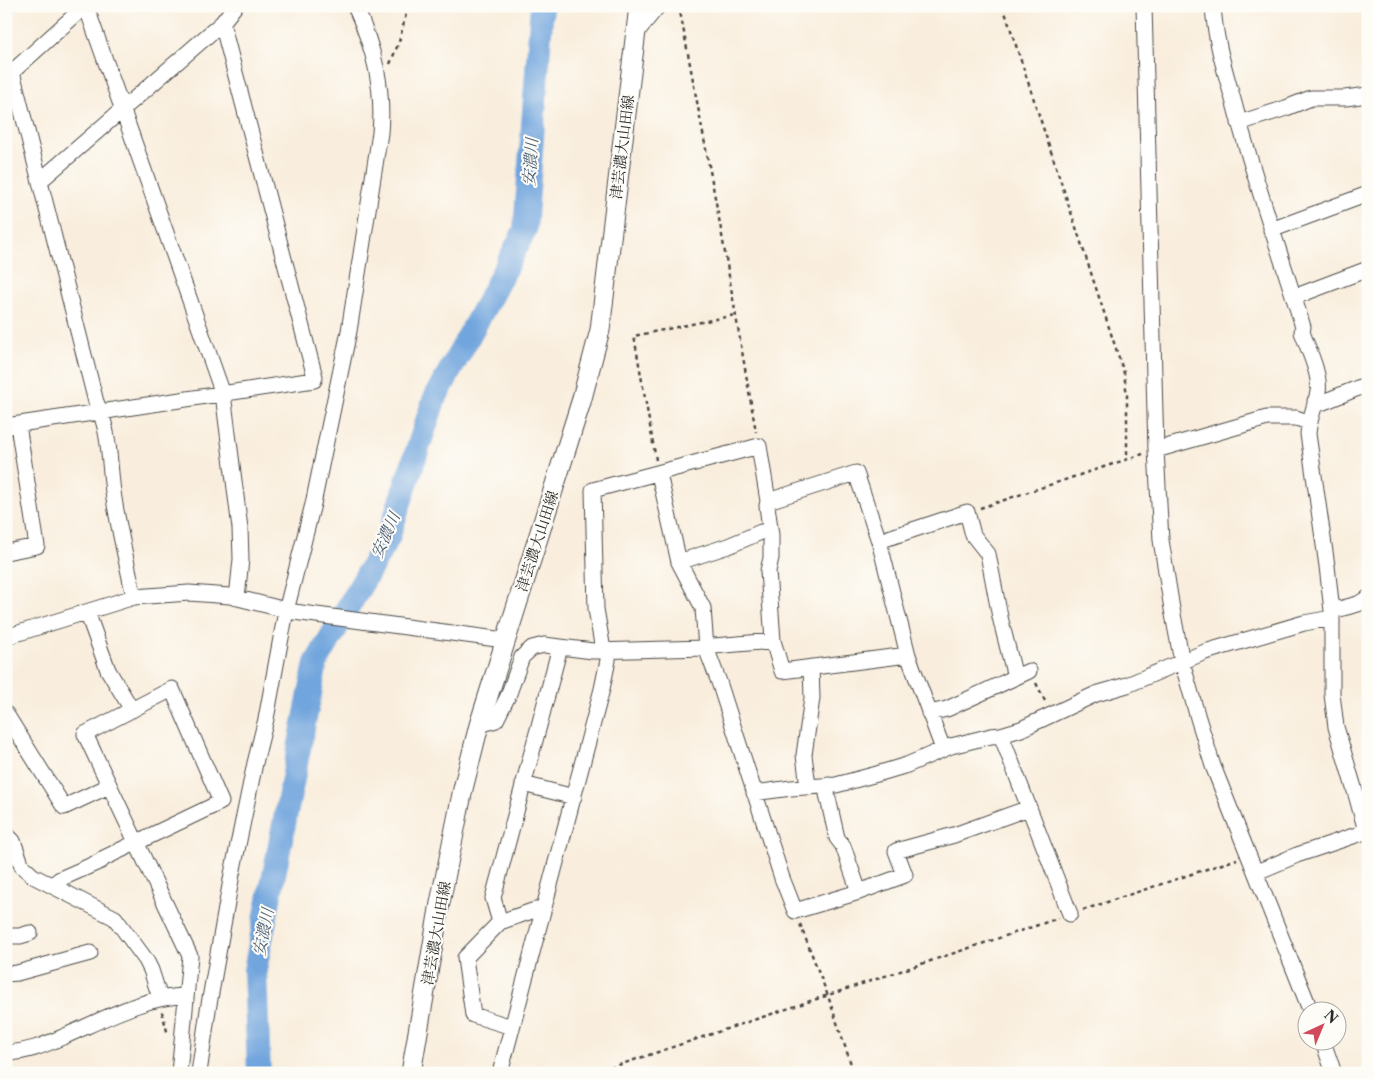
<svg xmlns="http://www.w3.org/2000/svg" width="1374" height="1079" viewBox="0 0 1374 1079" font-family="'Libre Caslon Text','Noto Serif JP',serif">
  <style>
    .lines { fill: none; stroke-linecap: round; stroke-linejoin: round }
    .river { stroke: #71a5dd; stroke-width: 24 }
    .minor-casing { stroke: #4a4846; stroke-width: 17 }
    .major-casing { stroke: #4a4846; stroke-width: 21 }
    .path { stroke: #4a4846; stroke-width: 2.5; stroke-dasharray: 4 4; stroke-linecap: butt }
    .minor { stroke: #fff; stroke-width: 15 }
    .major { stroke: #fff; stroke-width: 19 }
    .labels { text-anchor: middle; dominant-baseline: central; stroke-width: 4; stroke-linejoin: round; paint-order: stroke }
    .street-label { font-size: 15px; fill: #2b2b2b; stroke: #fdfcf7 }
    .water-label { font-size: 16px; font-style: italic; fill: #475c72; stroke: #fdfcf7 }
  </style>
  <rect width="100%" height="100%" fill="#fdfcf7"/>
  <filter id="ink" filterUnits="userSpaceOnUse"><feTurbulence type="fractalNoise" baseFrequency=".02" numOctaves="2"/><feDisplacementMap in="SourceGraphic" scale="10" xChannelSelector="R" yChannelSelector="G"/><feConvolveMatrix kernelMatrix="1 2 1 2 8 2 1 2 1" color-interpolation-filters="sRGB"/></filter>
  <filter id="wash" filterUnits="userSpaceOnUse"><feTurbulence type="fractalNoise" baseFrequency=".0096" numOctaves="4" result="noise"/><feDisplacementMap in="SourceGraphic" scale="20" xChannelSelector="R" yChannelSelector="G"/><feGaussianBlur stdDeviation="1.12" result="paint"/><feColorMatrix in="noise" values="0 0 0 0 0 0 0 0 0 0 0 0 0 0 0 0 0 1.4 0 .05"/><feComposite in="paint" operator="in"/></filter>
  <g filter="url(#wash)">
    <rect width="100%" height="100%" fill="#f9eedd"/>
    <g class="lines">
      <!-- river -->
      <path class="river" d="M259,1073L255,970L316,663L388,538L434,400L495,288L525,230L542,6"/>
    </g>
  </g>
  <g filter="url(#ink)">
    <g class="lines">
      <defs>
        <path id="minor" d="M86,6L223,394L240,528L241,559L237,598
          M1144,6L1156,450L1161,540L1172,609L1182,662L1198,718L1213,766L1311,1012
          M1213,6C1215,40 1225,71 1234,103C1254,179 1280,252 1303,327L1302,332C1308,349 1321,375 1318,392C1315,407 1309,419 1308,434L1327,566L1332,611V694L1336,727L1357,798L1366,831
          M636,33L658,6
          M12,72L96,402C110,429 109,462 113,492C118,527 127,562 134,597
          M6,73L12,72L85,6
          M1239,123L1286,108L1311,98H1345L1368,95
          M40,181L222,23L235,6
          M1271,230L1368,194
          M1294,297L1368,269
          M1315,401L1321,403L1368,384
          M6,426L314,380L315,377L222,23
          M1156,450L1267,418H1296L1308,422
          M659,474L679,562L703,608L706,648L719,682L782,878L795,911L859,892L905,875L896,851L954,835L1029,808
          M768,501L856,473L879,541L967,512L973,535L988,554L1000,617L1015,677
          M879,541L908,655L943,749
          M6,552L37,546L18,425
          M679,562L728,546L761,532L770,531
          M1332,611L1358,604L1368,598
          M87,612L108,670L132,710
          M6,637L134,597L189,593L230,596L294,612L504,640
          M603,650L596,609L593,490L759,446L768,501L767,506L771,535V558L768,571L773,641L782,671L908,655
          M929,713L947,709L1029,671
          M6,714L64,807L109,786
          M479,725L496,720L508,696L522,657L532,648L544,645L593,651L706,648L714,646L773,641
          M1001,735L1070,914
          M523,784L574,797
          M828,785L827,794L837,838L843,846L857,886L858,892
          M808,786L804,755L812,698L811,667
          M754,793L791,788L836,785L877,774L907,765L951,746L991,736L1001,735L1021,729L1096,694L1127,685L1205,652L1304,623L1332,618
          M6,834L13,841L22,866L33,876L115,918L146,960L151,970L160,998
          M1257,872L1297,855L1368,831
          M52,885L60,879L101,861L104,858L221,802L172,689L85,734L190,956L179,1073
          M500,922L535,910L543,911
          M6,936H20L30,933
          M6,974L17,973L90,953
          M512,1027L473,1015L465,958L500,922L493,898L560,647
          M1323,1042L1334,1073
          M6,1053C29,1052 44,1045 65,1036C102,1020 145,996 186,996
          M199,1073L208,1010L232,874L255,763L266,719L286,611L313,504L349,331L380,133C384,87 374,48 355,6
          M500,1073L602,689L608,660V650"/>
        <path id="major" d="M411,1073L440,903L463,789L479,725L581,402L600,330L639,6"/>
      </defs>
      <!-- minor casing -->
      <use href="#minor" class="minor-casing"/>
      <!-- major casing -->
      <use href="#major" class="major-casing"/>
      <!-- path -->
      <path class="path" d="M679,6L720,224L756,432
        M1003,6L1124,373L1127,396V458
        M390,64L399,42L408,6
        M656,460L634,336L735,315
        M980,508L1143,454
        M1036,683L1046,703
        M1083,910L1237,859
        M800,924L828,996L854,1073
        M162,1012L168,1035
        M595,1073L1059,918"/>
      <!-- minor -->
      <use href="#minor" class="minor"/>
      <!-- major -->
      <use href="#major" class="major"/>
    </g>
  </g>
  <g class="labels">
    <!-- street labels -->
    <g class="street-label">
      <text transform="translate(622 147) rotate(-83)">津芸濃大山田線</text>
      <text transform="translate(537 541) rotate(-72)">津芸濃大山田線</text>
      <text transform="translate(436 933) rotate(-80)">津芸濃大山田線</text>
    </g>
    <!-- water labels -->
    <g class="water-label">
      <text transform="translate(530 162) rotate(-86)">安濃川</text>
      <text transform="translate(385 535) rotate(-66)">安濃川</text>
      <text transform="translate(263 932) rotate(-79)">安濃川</text>
    </g>
  </g>
  <!-- margin -->
  <rect width="1374" height="1079" fill="none" stroke="#fdfcf7" stroke-width="25"/>
  <!-- north arrow -->
  <g transform="translate(1322 1026) rotate(44)"><circle r="24" fill="#fdfcf7" stroke="#a9a8a5"/>
  <path d="M0-4L9 19L0 12L-9 19Z" fill="#d1495b"/>
  <text y="-8" font-size="14" font-weight="bold" text-anchor="middle" fill="#2b2b2b">N</text>
  </g>
</svg>
